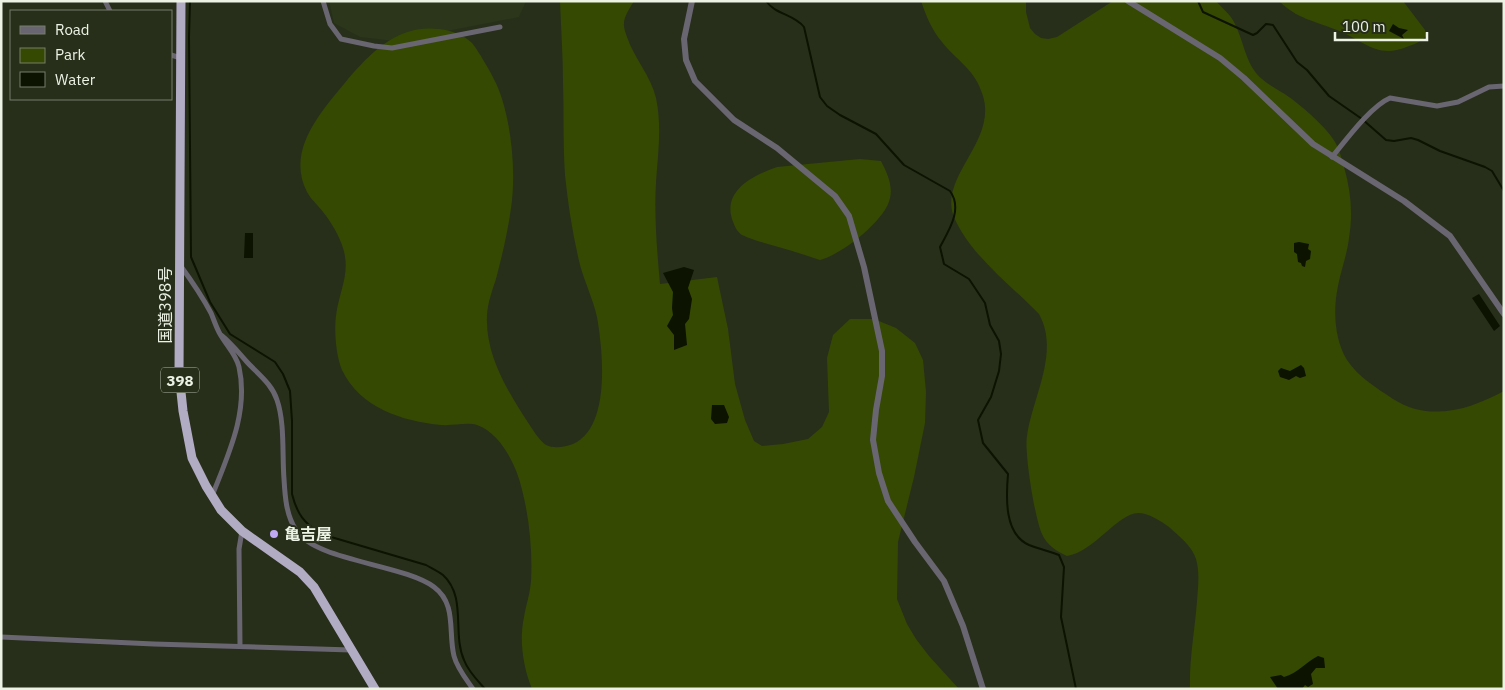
<svg xmlns="http://www.w3.org/2000/svg" width="1505" height="690" viewBox="0 0 1505 690" font-family="'IBM Plex Sans','Noto Sans JP',sans-serif">
  <style>
    .built { fill: #2b361a }
    .green { fill: #354903 }
    .water { fill: #0c1301 }
    .lines { fill: none; stroke-linecap: round; stroke-linejoin: round }
    .stream { stroke: #0c1301; stroke-width: 2 }
    .minor { stroke: #696671; stroke-width: 5 }
    .tertiary { stroke: #696671; stroke-width: 6 }
    .trunk { stroke: #b2abc4; stroke-width: 9 }
    .poi-dot { fill: #bfa8f4; stroke: #272f1a; stroke-width: 2 }
    .labels { text-anchor: middle; dominant-baseline: central; stroke-width: 4; stroke-linejoin: round; paint-order: stroke }
    .shield { fill: #272f1a; stroke: #b1b8a7; stroke-width: 1 }
    .shield-label { font-size: 15px; font-weight: bold; fill: #ecf2e4 }
    .street-label { font-size: 16px; fill: #ecf2e4; stroke: #272f1a }
    .poi-label { font-size: 16px; font-weight: bold; fill: #ecf2e4; stroke: #272f1a; text-anchor: start }
  </style>
  <rect width="100%" height="100%" fill="#272f1a"/>
  <!-- built -->
  <path class="built" d="M329,1H526L519,17L395,41L360,37L334,23Z"/>
  <!-- green -->
  <path class="green" d="M560,1H634C630,8 623,17 624,26C624,29 626,34 627,37C634,58 651,76 656,98C662,127 658,153 656,182C654,216 657,250 660,284L717,277L728,329L735,384L745,420L754,441L762,446L783,444L808,439L822,427L829,412L827,358L833,335L850,319H874L896,328L915,343L923,360L926,392L925,423L914,477L898,542L897,599L907,624L916,639L929,656L959,689H532C523,667 519,640 524,617C526,605 530,594 531,581C533,548 528,504 517,473C510,455 497,432 477,425C466,422 453,426 441,425C402,421 360,408 342,370C336,356 334,331 336,316C339,290 352,272 342,245C337,231 328,217 318,206C313,200 311,199 307,192C285,149 323,110 348,79C372,51 399,24 439,29C450,30 464,35 472,43C474,45 481,56 482,58C490,71 498,85 502,99C512,130 516,175 511,208C508,231 502,256 496,279C492,291 488,302 487,315C485,355 508,392 529,424C533,430 539,440 546,445C554,449 565,447 573,444C611,427 603,351 597,317C593,299 585,283 580,265C573,236 568,205 565,175C563,144 564,114 563,83C563,56 561,29 560,1Z
    M921,1H1026V12L1030,28L1035,34L1041,38L1048,39L1057,37L1113,1H1216C1222,8 1231,15 1235,24C1243,40 1245,59 1256,73C1265,84 1278,89 1289,97C1302,106 1328,129 1335,142C1339,149 1342,159 1344,167C1351,191 1353,214 1349,238C1347,255 1341,270 1338,286C1333,309 1334,339 1347,360C1358,377 1377,388 1393,399C1429,422 1469,410 1504,391V689H1190C1189,660 1195,629 1197,601C1198,587 1200,573 1196,559C1192,546 1179,536 1169,527C1161,521 1148,513 1138,513C1118,513 1094,552 1067,556C1056,551 1047,545 1042,534C1035,519 1024,452 1027,436C1033,396 1060,352 1039,314C1011,285 970,255 954,217C938,177 997,142 983,96C975,69 957,61 942,42C932,30 926,16 921,1Z
    M1279,1H1403L1425,30L1426,36C1421,42 1415,44 1409,46C1377,60 1365,41 1337,30C1315,21 1297,19 1279,1Z
    M860,159L881,161C887,173 893,185 890,198C886,220 841,255 820,260C805,255 790,250 775,246C765,243 752,240 742,235C737,232 734,225 732,219C723,190 754,175 777,167Z"/>
  <!-- water -->
  <path class="water" d="M1393,24L1399,28L1408,30L1402,35L1404,39L1389,31Z
    M245,233H253V258H244Z
    M1299,242L1309,244L1308,249L1311,251L1310,259L1306,261L1305,267L1302,266L1301,263L1298,262L1297,254L1294,252V243Z
    M684,267L694,270L688,288L692,299L689,319L685,324L687,345L674,350V335L667,326L673,315L672,308L673,292L663,273Z
    M1479,294L1500,326L1494,331L1472,298Z
    M1301,365L1304,368L1306,376L1300,378L1296,376L1289,380L1280,377L1278,371L1281,368L1290,371Z
    M712,405H724L729,417L727,423L715,424L711,419Z
    M1318,656L1324,658L1325,668H1316L1311,674L1313,684L1308,687L1305,685L1302,689H1278L1270,677L1281,675L1284,677C1298,673 1306,662 1318,656Z"/>
  <g class="lines">
    <!-- stream -->
    <path class="stream" d="M190,1L189,37L191,257L210,302L230,334L275,362L283,374L290,391L292,421V494C297,514 304,523 321,534L426,565C431,568 438,571 443,575C467,597 452,633 464,660C468,671 477,680 485,689
      M766,1C776,15 794,14 804,27L820,97L827,106L840,115L876,134L904,165L950,191C963,209 949,230 940,247L944,264L969,279L985,303L990,325L999,341L1001,354L999,371L991,397L978,420L983,443L1008,474C1006,497 1004,534 1029,545C1039,549 1049,551 1059,555L1064,567L1061,617L1076,689
      M1198,1L1203,12L1253,35L1257,33L1266,24L1273,25L1297,62L1307,70L1329,96L1362,119L1386,140L1394,141L1411,138L1418,140L1440,151L1485,167L1492,171L1504,191"/>
    <!-- minor -->
    <path class="minor" d="M105,1L110,11
      M323,1L330,24L341,39L374,46L392,48L500,27
      M171,55L181,58
      M1332,157C1346,140 1371,106 1390,98L1437,106L1458,102L1489,87L1504,86
      M180,265C191,280 202,296 211,313C214,320 216,327 220,334C226,345 236,354 239,367C249,412 228,455 212,496
      M221,335C231,343 238,352 247,362C258,374 272,384 277,400C285,423 282,455 284,479C285,496 286,515 296,530C315,561 403,564 434,587C457,604 448,632 454,656C457,668 466,679 473,689
      M1,637L154,644L351,650
      M240,646L239,549L242,531"/>
    <!-- tertiary -->
    <path class="tertiary" d="M692,1L684,39L686,60L695,81L734,120L777,148L835,196L849,216L864,267L882,351V376L876,410L873,440L879,473L888,501L915,542L944,581L963,626L983,689
      M1128,1L1220,58L1244,78L1313,144L1404,201L1450,236L1504,314"/>
    <!-- trunk -->
    <path class="trunk" d="M181,1L179,373L183,411L192,458L206,486L221,510L242,531L300,572L314,587L375,689"/>
  </g>
  <!-- markers -->
  <circle class="poi-dot" cx="274" cy="534" r="5"/>
  <g class="labels">
    <!-- shield labels -->
    <rect class="shield" x="161" y="367.5" width="38" height="25" rx="4"/>
    <g class="shield-label">
      <text x="180" y="380">398</text>
    </g>
    <!-- street labels -->
    <g class="street-label">
      <text transform="translate(165 305) rotate(-90)">国道398号</text>
    </g>
    <!-- poi labels -->
    <g class="poi-label">
      <text x="284" y="534">亀吉屋</text>
    </g>
  </g>
  <!-- border -->
  <rect width="1505" height="690" fill="none" stroke="#ecf2e4" stroke-width="5"/>
  <!-- legend -->
  <rect x="10" y="10" width="162" height="90" fill="#272f1a" stroke="#767d6b"/>
  <rect x="20" y="26" width="25" height="8" fill="#696671" stroke="#767d6b"/>
  <text x="55" y="35" font-size="15" fill="#ecf2e4">Road</text>
  <rect x="20" y="48" width="25" height="15" fill="#354903" stroke="#767d6b"/>
  <text x="55" y="60" font-size="15" fill="#ecf2e4">Park</text>
  <rect x="20" y="72" width="25" height="15" fill="#0c1301" stroke="#767d6b"/>
  <text x="55" y="85" font-size="15" fill="#ecf2e4">Water</text>
  <!-- scale -->
  <path d="M1335 32v8h92v-8" fill="none" stroke="#ecf2e4" stroke-width="2.5"/>
  <text x="1342" y="32" font-size="15" fill="#ecf2e4" stroke="#272f1a" stroke-width="4" paint-order="stroke">100 m</text>
</svg>
